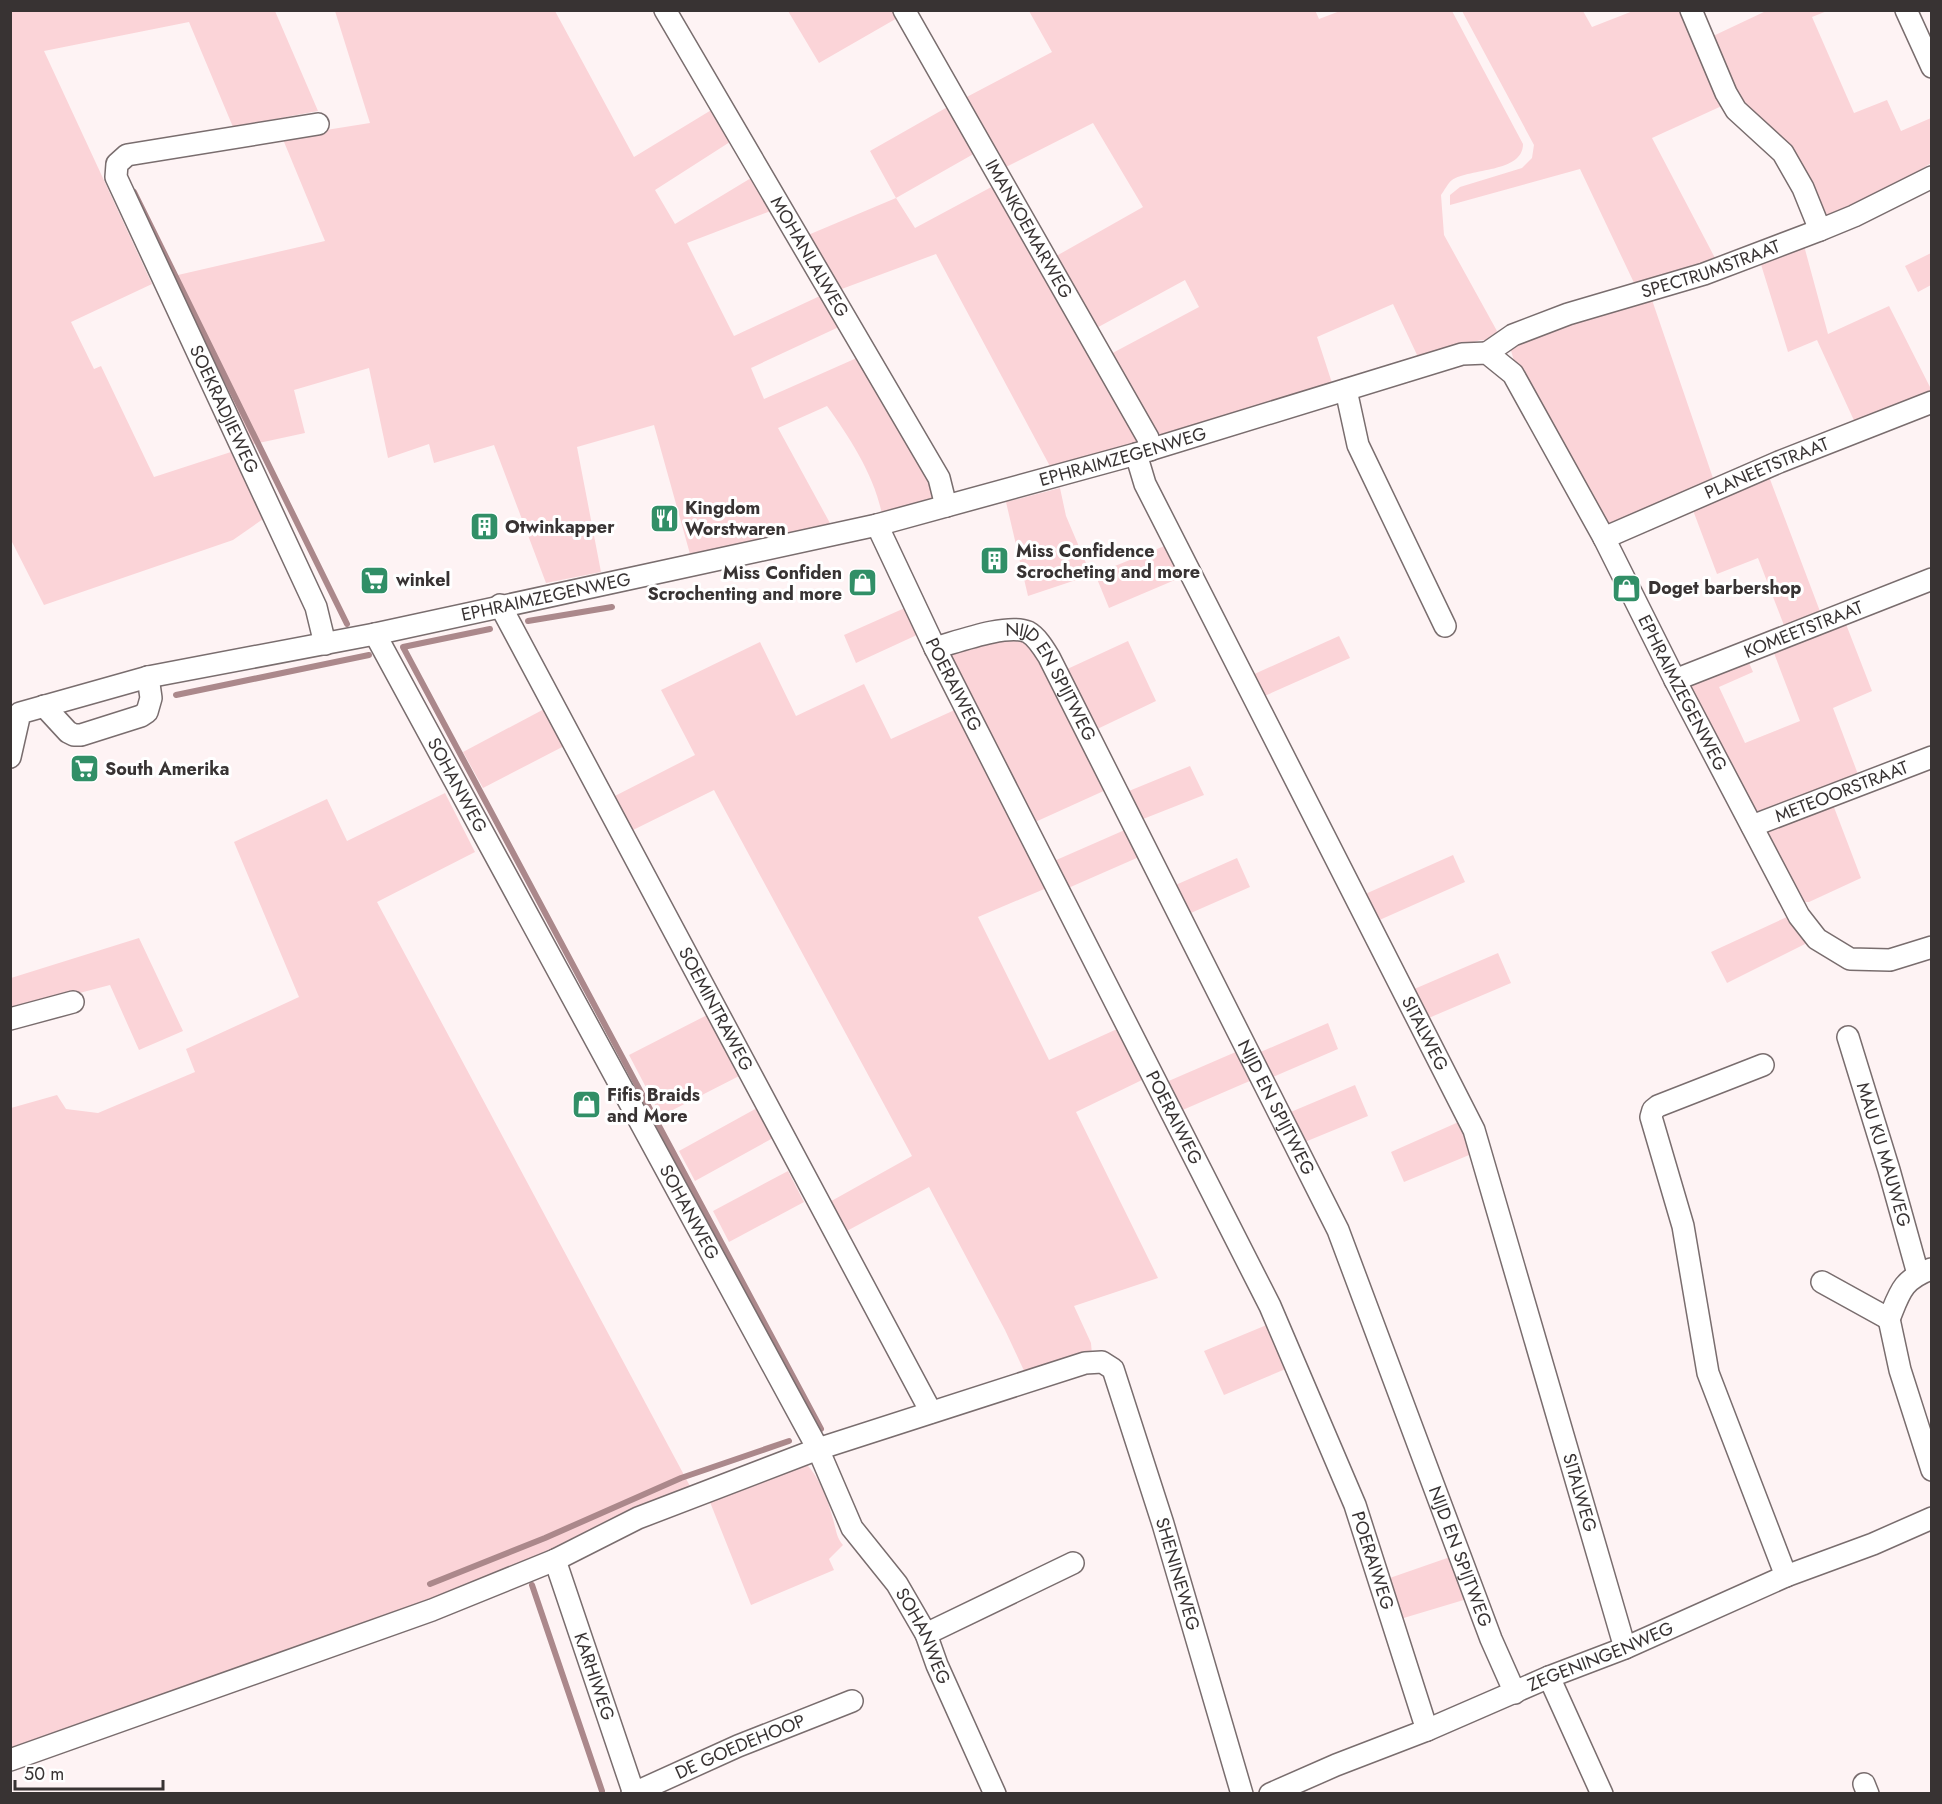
<svg xmlns="http://www.w3.org/2000/svg" width="1942" height="1804" viewBox="0 0 1942 1804" font-family="Jost,sans-serif">
  <style>
    .grass { fill: #fbd4d8 }
    .lines { fill: none; stroke-linecap: round; stroke-linejoin: round }
    .stream { stroke: #ab888b; stroke-width: 6 }
    .minor-casing { stroke: #796d6e; stroke-width: 24 }
    .minor { stroke: #fff; stroke-width: 21 }
    .labels { text-anchor: middle; dominant-baseline: central; stroke-width: 6; stroke-linejoin: round; paint-order: stroke }
    .street-label { font-size: 18px; fill: #383333; stroke: #fff }
    .poi-label { font-size: 18px; font-weight: bold; fill: #383333; stroke: #fff; text-anchor: start }
  </style>
  <rect width="100%" height="100%" fill="#fef3f4"/>
  <!-- grass -->
  <path class="grass" d="M1315,10L1319,19L1340,11H1452L1523,144C1523,173 1470,168 1452,180C1448,183 1444,191 1441,195L1444,235L1497,331C1494,339 1489,341 1481,340L1418,357L1393,304L1317,337L1333,386L1164,437L1155,436L1107,356L1199,307L1185,280L1091,331L1051,259L1143,207L1093,123L1002,169L961,100L1052,52L1029,11Z
    M11,11H275L318,111L233,127L189,22L44,51L152,284L71,322L94,369L101,366L154,477L234,451L266,517L233,540L44,605L11,540Z
    M335,11H555L634,157L713,109L733,140L655,190L675,224L756,175L776,209L687,243L734,336L822,295L841,326L751,368L764,399L859,357L933,483L934,494L931,501L882,514C874,475 850,438 827,406L778,428L831,525L690,554L654,425L577,447L601,572L546,583L494,445L434,463L429,444L388,458L369,368L294,390L305,433L245,446L165,278L325,241L282,137L370,123Z
    M788,11H895L899,17L819,63Z
    M1462,11H1583L1592,27L1633,11H1686L1726,104L1652,138L1715,258L1636,287L1580,169L1450,205V195L1460,187L1522,168L1532,158L1534,145Z
    M1766,11H1827L1812,17L1854,113L1887,100L1901,131L1931,118V163C1898,185 1862,203 1824,217L1742,109L1711,37Z
    M951,105L977,152L896,198L915,228L997,184L1139,443L1052,470L936,254L839,290L808,235L896,198L870,151Z
    M1803,242L1828,334L1889,306L1931,389V397L1857,427L1817,340L1788,352L1759,258Z
    M1931,253V285L1918,292L1905,266Z
    M1651,297L1715,484L1611,525L1606,523L1514,361L1510,347L1514,342Z
    M1768,474L1821,614L1785,628L1758,558L1717,574L1691,505Z
    M1060,488L1066,516L1091,575L1028,596L1006,502Z
    M1167,545L1182,577L1109,608L1095,574Z
    M907,607L919,634L856,663L844,635Z
    M1844,619L1872,691L1833,708L1859,777L1761,813L1754,810L1692,692L1690,685L1747,658L1753,672L1719,687L1745,743L1800,721L1772,648Z
    M1005,635L1030,641L1108,789L1033,823L947,656L949,652Z
    M1339,636L1350,658L1260,698L1250,676Z
    M1128,641L1156,701L1091,732L1063,671Z
    M760,642L796,716L864,684L891,739L959,708L1049,887L978,917L1049,1060L1117,1029L1142,1080L1076,1112L1158,1278L1074,1306L1091,1343L1092,1355L1026,1375L1005,1330L929,1187L843,1233L826,1204L912,1156L714,790L629,832L611,798L695,755L661,690Z
    M548,707L568,744L483,788L463,752Z
    M1190,766L1204,795L1138,821L1124,793Z
    M445,793L475,852L377,902L691,1488L550,1552L414,1609L11,1753V1108L57,1095L66,1109L98,1113L195,1072L186,1049L299,997L234,842L327,799L347,841Z
    M1832,802L1861,878L1809,902H1803L1768,837L1767,832L1771,828Z
    M1127,829L1139,857L1066,889L1054,861Z
    M1453,855L1465,882L1375,922L1363,895Z
    M1237,858L1250,887L1184,916L1171,887Z
    M1789,916L1809,942L1727,983L1711,952Z
    M139,938L183,1031L139,1050L110,985L11,1011V978Z
    M1498,953L1511,983L1424,1020L1412,990Z
    M709,1014L743,1074L661,1116L629,1055Z
    M1328,1023L1338,1049L1268,1079L1256,1054Z
    M1238,1051L1252,1080L1178,1112L1164,1083Z
    M1355,1085L1368,1116L1300,1144L1286,1114Z
    M757,1108L773,1138L695,1181L679,1151Z
    M1463,1120L1474,1153L1404,1182L1391,1152Z
    M788,1171L804,1202L729,1242L713,1211Z
    M1269,1324L1288,1368L1224,1395L1204,1351Z
    M805,1463C819,1476 828,1500 833,1519C836,1529 836,1537 843,1545L829,1559L834,1570L751,1605L708,1497Z
    M1453,1556L1467,1599L1397,1620L1384,1580Z"/>
  <g class="lines">
    <!-- stream -->
    <path class="stream" d="M134,192L347,624
      M528,621L612,607
      M490,629L403,647L821,1429
      M176,695L369,655
      M430,1584L545,1538L681,1478L789,1441
      M532,1585L602,1791"/>
    <defs>
      <g id="minor">
        <path id="s1" d="M665,10L939,478L946,506"/>
        <path id="s2" d="M904,10L1148,438L1150,450"/>
        <path d="M1691,10L1726,93L1736,110L1783,153L1803,188L1820,230"/>
        <path d="M1906,10L1932,67"/>
        <path id="s3" d="M318,124L127,155L117,164L116,177L316,607L325,644"/>
        <path id="s4" d="M1487,353L1513,335L1568,314L1704,274L1820,230L1854,216L1932,177"/>
        <path d="M1346,390L1358,445L1445,626"/>
        <path id="s5" d="M1136,454L1145,484L1474,1130L1625,1648"/>
        <path id="s6" d="M877,525L935,648L1270,1306L1355,1505L1427,1730"/>
        <path id="s7" d="M1604,538L1779,462L1932,402"/>
        <path id="s8" d="M500,605L931,1412"/>
        <path id="s9" d="M375,634L818,1449L852,1528L897,1584L926,1634L937,1665L995,1794"/>
        <path id="s10" d="M935,648C957,642 1007,623 1028,632C1037,637 1044,649 1049,657L1338,1230L1491,1639L1515,1693"/>
        <path id="s11" d="M1675,680L1932,579"/>
        <path d="M44,706L68,732L74,735H81L141,716L147,712L151,698L148,677"/>
        <path id="s12" d="M10,757L20,713L148,677L375,634L877,525L1136,454L1462,354L1487,353L1513,374L1604,538L1675,680L1799,916L1817,939L1850,959L1890,960L1932,947"/>
        <path id="s13" d="M1752,826L1932,757"/>
        <path d="M10,1019L73,1002"/>
        <path id="s14" d="M1848,1037L1889,1170L1918,1274"/>
        <path d="M1763,1065L1658,1106L1653,1110L1651,1117L1683,1226L1708,1373L1786,1576"/>
        <path d="M1822,1282L1889,1319C1900,1292 1902,1280 1931,1269"/>
        <path d="M1889,1319L1900,1370L1932,1470"/>
        <path id="s15" d="M555,1560L634,1794"/>
        <path d="M926,1634L1073,1563"/>
        <path d="M1549,1677L1602,1794"/>
        <path id="s16" d="M10,1760L432,1610L555,1560L638,1518L818,1449L1085,1363L1102,1362L1113,1369L1163,1524L1242,1794"/>
        <path d="M1864,1784L1868,1794"/>
        <path id="s17" d="M632,1794L738,1746L852,1701"/>
        <path id="s18" d="M1270,1794L1336,1765L1427,1730L1549,1677L1625,1648L1786,1576L1873,1544L1932,1518"/>
      </g>
    </defs>
    <!-- minor casing -->
    <use href="#minor" class="minor-casing"/>
    <!-- minor -->
    <use href="#minor" class="minor"/>
  </g>
  <!-- icons -->
  <defs>
    <symbol id="restaurant-square" viewBox="-11 -11 22 22"><rect x="-9" y="-9" width="18" height="18" rx="4" fill="#318f67" stroke="#fff"/><path d="M-5-6h1v4h1v-4h1v4h1v-4h1v5L-1.5 .5V6h-2V.5L-5-1ZM5-6V6H3V1.5H1.5Q1.5-4 5-6Z" fill="#fff"/></symbol>
    <symbol id="building-square" viewBox="-11 -11 22 22"><rect x="-9" y="-9" width="18" height="18" rx="4" fill="#318f67" stroke="#fff"/><path d="M-4-6H4V6H1V3H-1V6H-4ZM-2.5-4.3h1.7v1.8h-1.7ZM.8-4.3h1.7v1.8H.8ZM-2.5-1h1.7V.8h-1.7ZM.8-1h1.7V.8H.8Z" fill="#fff"/></symbol>
    <symbol id="supermarket-square" viewBox="-11 -11 22 22"><rect x="-9" y="-9" width="18" height="18" rx="4" fill="#318f67" stroke="#fff"/><path d="M-6-5.5h2.5l.6 2H6L4.5 2H-2.5L-4.4-4H-6ZM-1.5 3.2a1.3 1.3 0 1 0 .1 0ZM3 3.2a1.3 1.3 0 1 0 .1 0Z" fill="#fff"/></symbol>
    <symbol id="shop-square" viewBox="-11 -11 22 22"><rect x="-9" y="-9" width="18" height="18" rx="4" fill="#318f67" stroke="#fff"/><path d="M-5-2.5h2.3a2.7 3.5 0 0 1 5.4 0H5L5.5 6h-11ZM-1.5-2.5h3a1.5 2.3 0 0 0-3 0Z" fill="#fff"/></symbol>
  </defs>
  <g fill-rule="evenodd">
    <use href="#restaurant-square" x="648" y="502" width="33" height="33"/>
    <use href="#building-square" x="468" y="510" width="33" height="33"/>
    <use href="#building-square" x="978" y="544" width="33" height="33"/>
    <use href="#supermarket-square" x="358" y="564" width="33" height="33"/>
    <use href="#shop-square" x="846" y="566" width="33" height="33"/>
    <use href="#shop-square" x="1610" y="572" width="33" height="33"/>
    <use href="#supermarket-square" x="68" y="752" width="33" height="33"/>
    <use href="#shop-square" x="570" y="1088" width="33" height="33"/>
  </g>
  <g class="labels">
    <!-- street labels -->
    <g class="street-label">
      <text stroke="none"><textPath href="#s2" startOffset="252">IMANKOEMARWEG</textPath></text>
      <text stroke="none"><textPath href="#s1" startOffset="286">MOHANLALWEG</textPath></text>
      <text stroke="none"><textPath href="#s4" startOffset="240">SPECTRUMSTRAAT</textPath></text>
      <text stroke="none"><textPath href="#s3" startOffset="476">SOEKRADJIEWEG</textPath></text>
      <text stroke="none"><textPath href="#s12" startOffset="1178">EPHRAIMZEGENWEG</textPath></text>
      <text stroke="none"><textPath href="#s7" startOffset="177">PLANEETSTRAAT</textPath></text>
      <text stroke="none"><textPath href="#s12" startOffset="584">EPHRAIMZEGENWEG</textPath></text>
      <text stroke="none"><textPath href="#s11" startOffset="138">KOMEETSTRAAT</textPath></text>
      <text stroke="none"><textPath href="#s6" startOffset="177">POERAIWEG</textPath></text>
      <text stroke="none"><textPath href="#s10" startOffset="147">NIJD EN SPIJTWEG</textPath></text>
      <text stroke="none"><textPath href="#s12" startOffset="1952">EPHRAIMZEGENWEG</textPath></text>
      <text stroke="none"><textPath href="#s9" startOffset="172">SOHANWEG</textPath></text>
      <text stroke="none"><textPath href="#s13" startOffset="96">METEOORSTRAAT</textPath></text>
      <text stroke="none"><textPath href="#s8" startOffset="458">SOEMINTRAWEG</textPath></text>
      <text stroke="none"><textPath href="#s5" startOffset="648">SITALWEG</textPath></text>
      <text stroke="none"><textPath href="#s10" startOffset="633">NIJD EN SPIJTWEG</textPath></text>
      <text stroke="none"><textPath href="#s6" startOffset="663">POERAIWEG</textPath></text>
      <text stroke="none"><textPath href="#s14" startOffset="123">MAU KU MAUWEG</textPath></text>
      <text stroke="none"><textPath href="#s9" startOffset="658">SOHANWEG</textPath></text>
      <text stroke="none"><textPath href="#s5" startOffset="1134">SITALWEG</textPath></text>
      <text stroke="none"><textPath href="#s10" startOffset="1119">NIJD EN SPIJTWEG</textPath></text>
      <text stroke="none"><textPath href="#s6" startOffset="1149">POERAIWEG</textPath></text>
      <text stroke="none"><textPath href="#s16" startOffset="1392">SHENINEWEG</textPath></text>
      <text stroke="none"><textPath href="#s9" startOffset="1144">SOHANWEG</textPath></text>
      <text stroke="none"><textPath href="#s18" startOffset="358">ZEGENINGENWEG</textPath></text>
      <text stroke="none"><textPath href="#s15" startOffset="123">KARHIWEG</textPath></text>
      <text stroke="none"><textPath href="#s17" startOffset="118">DE GOEDEHOOP</textPath></text>
    </g>
    <!-- poi labels -->
    <g class="poi-label">
      <text x="685" y="508">Kingdom<tspan x="685" dy="21">Worstwaren</tspan></text>
      <text x="505" y="527">Otwinkapper</text>
      <text x="1016" y="551">Miss Confidence<tspan x="1016" dy="21">Scrocheting and more</tspan></text>
      <text x="842" y="573" text-anchor="end">Miss Confiden<tspan x="842" dy="21">Scrochenting and more</tspan></text>
      <text x="396" y="580">winkel</text>
      <text x="1648" y="588">Doget barbershop</text>
      <text x="105" y="769">South Amerika</text>
      <text x="607" y="1095">Fifis Braids<tspan x="607" dy="21">and More</tspan></text>
    </g>
  </g>
  <!-- border -->
  <rect width="1942" height="1804" fill="none" stroke="#383333" stroke-width="24"/>
  <!-- scale -->
  <path d="M15 1780v9h148v-9" fill="none" stroke="#383333" stroke-width="3"/>
  <text x="24" y="1780" font-size="18" fill="#383333" stroke="#ffffff" stroke-width="4.5" paint-order="stroke">50 m</text>
</svg>
